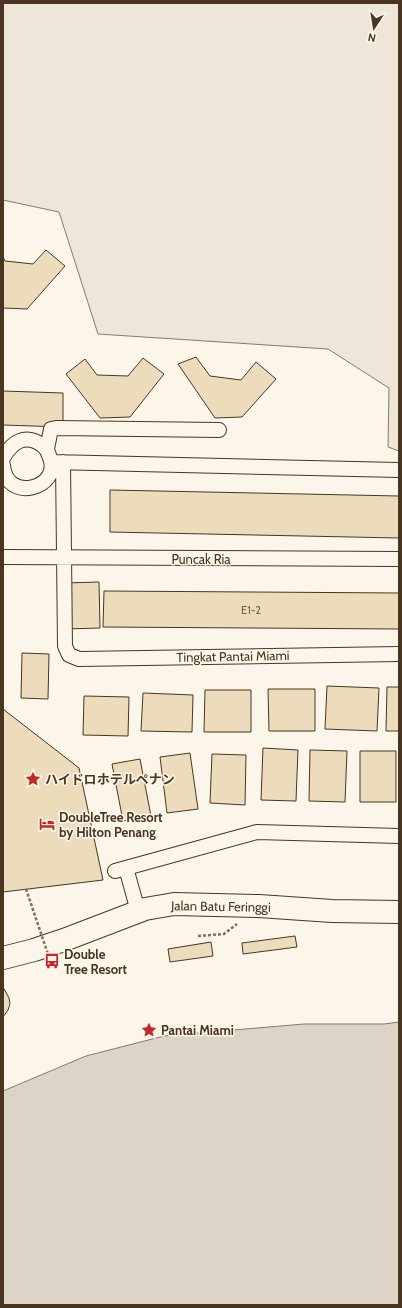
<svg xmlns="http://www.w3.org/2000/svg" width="402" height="1308" viewBox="0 0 402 1308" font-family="Cabin,'Noto Sans JP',sans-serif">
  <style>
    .green { fill: #ede6d9; stroke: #887966 }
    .water { fill: #dcd4c6; stroke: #887966 }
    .building { fill: #ecdcbc; stroke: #4a3520 }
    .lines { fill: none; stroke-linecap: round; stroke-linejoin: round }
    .minor-casing { stroke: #4a3520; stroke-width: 16 }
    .primary-casing { stroke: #4a3520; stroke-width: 24 }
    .path { stroke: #7f6f5c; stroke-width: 2.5; stroke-dasharray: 3 2; stroke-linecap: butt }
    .minor { stroke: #fbf6e9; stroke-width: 14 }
    .primary { stroke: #fbf6e9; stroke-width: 22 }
    .path-bridge { stroke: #7f6f5c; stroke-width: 2.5; stroke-dasharray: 3 2; stroke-linecap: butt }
    .labels { text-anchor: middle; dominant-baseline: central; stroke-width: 3; stroke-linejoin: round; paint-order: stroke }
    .number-label { font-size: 11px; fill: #725f47 }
    .street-label { font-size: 13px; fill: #4a3520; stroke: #fbf6e9 }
    .poi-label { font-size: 13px; font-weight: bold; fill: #4a3520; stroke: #fbf6e9; text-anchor: start }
  </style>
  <rect width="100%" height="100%" fill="#fbf6e9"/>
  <!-- green -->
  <path class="green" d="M3,3H399V451L388,447L389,388L328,349L98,334L59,212L3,200Z"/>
  <!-- water -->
  <path class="water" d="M399,1022V1305H3V1091L86,1056L164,1036L304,1024H384Z"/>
  <!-- building -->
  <path class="building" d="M46,250L65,266L27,309L3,308V257L5,261L33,264Z
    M196,357L210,376L241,380L256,362L276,379L242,417L215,418L178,364Z
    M143,358L164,374L130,417L100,418L66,374L85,359L97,375L128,376Z
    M3,391L63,393V427L3,425Z
    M110,490L399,496V538L110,532Z
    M99,582L100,628L65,629L64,583Z
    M104,591L399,593V629L103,627Z
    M22,653L49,654L48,699L21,698Z
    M327,686L379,688L377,731L325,729Z
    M387,687H399V731H386Z
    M268,689H315V731H269Z
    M205,690H251V732H204Z
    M143,693L193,695L192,732L141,731Z
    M84,696L129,697L128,736L83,735Z
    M3,709L79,768L103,880L3,892Z
    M263,748L298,750L296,801L261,800Z
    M310,750L347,751L345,802L309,801Z
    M360,751H396V802H360Z
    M190,753L198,809L167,813L160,757Z
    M212,754L246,755L245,805L210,803Z
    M140,759L151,816L123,821L112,764Z
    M295,936L297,947L243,954L242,943Z
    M211,942L213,956L170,962L168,949Z
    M3,987L9,998L10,1004L8,1010L3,1017Z"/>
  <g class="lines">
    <defs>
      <path id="minor" d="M47,449L51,429L56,428L219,430
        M3,458C12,442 25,433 42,445C47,449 48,452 50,458C62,488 6,504 3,465
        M52,462L399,470
        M63,462L65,646L69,655L79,659L399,654
        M3,557L399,559
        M126,868L138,911
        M115,871L257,832L399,836"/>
      <path id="primary" d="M3,958L34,950L64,940L145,909L174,904L259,906L332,911L399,912"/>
    </defs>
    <!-- minor casing -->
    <use href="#minor" class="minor-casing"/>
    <!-- primary casing -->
    <use href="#primary" class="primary-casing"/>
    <!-- path -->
    <path class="path" d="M198,936L224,934L237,924"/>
    <!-- minor -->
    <use href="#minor" class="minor"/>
    <!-- primary -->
    <use href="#primary" class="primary"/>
    <!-- path-bridge -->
    <path class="path-bridge" d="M26,889L51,963"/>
  </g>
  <!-- icons -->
  <defs>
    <symbol id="sight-bare" viewBox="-9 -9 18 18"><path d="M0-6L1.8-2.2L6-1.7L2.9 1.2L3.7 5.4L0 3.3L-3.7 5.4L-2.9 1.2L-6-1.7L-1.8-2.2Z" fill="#c62828" stroke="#fbf6e9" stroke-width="2.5" paint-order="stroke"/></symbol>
    <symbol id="hotel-bare" viewBox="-9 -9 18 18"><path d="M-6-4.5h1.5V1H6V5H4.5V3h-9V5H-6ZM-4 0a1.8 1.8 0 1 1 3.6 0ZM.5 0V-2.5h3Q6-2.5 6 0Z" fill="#c62828" stroke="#fbf6e9" stroke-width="2.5" paint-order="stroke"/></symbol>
    <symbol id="bus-bare" viewBox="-9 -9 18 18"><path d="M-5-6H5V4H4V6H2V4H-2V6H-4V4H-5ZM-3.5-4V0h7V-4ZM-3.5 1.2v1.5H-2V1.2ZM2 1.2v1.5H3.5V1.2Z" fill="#c62828" stroke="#fbf6e9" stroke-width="2.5" paint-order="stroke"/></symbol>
  </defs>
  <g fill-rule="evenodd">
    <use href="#sight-bare" x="22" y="768" width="22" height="22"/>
    <use href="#hotel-bare" x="36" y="813" width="22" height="22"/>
    <use href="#bus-bare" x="41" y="950" width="22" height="22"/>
    <use href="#sight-bare" x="138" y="1019" width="22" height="22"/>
  </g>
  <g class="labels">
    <!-- number labels -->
    <g class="number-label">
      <text x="251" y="610">E1-2</text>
    </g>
    <!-- street labels -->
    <g class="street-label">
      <text x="201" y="559">Puncak Ria</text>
      <text transform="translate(233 656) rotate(-1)">Tingkat Pantai Miami</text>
      <text transform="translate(221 906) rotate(1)">Jalan Batu Feringgi</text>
    </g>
    <!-- poi labels -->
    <g class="poi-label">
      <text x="45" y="779">ハイドロホテルペナン</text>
      <text x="59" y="817">DoubleTree Resort<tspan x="59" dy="15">by Hilton Penang</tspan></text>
      <text x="64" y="954">Double<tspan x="64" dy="15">Tree Resort</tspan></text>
      <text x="161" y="1030">Pantai Miami</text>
    </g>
  </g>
  <!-- border -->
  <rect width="402" height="1308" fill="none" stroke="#4a3520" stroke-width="8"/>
  <!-- north arrow -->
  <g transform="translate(374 28) rotate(192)" stroke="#fbf6e9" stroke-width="3" paint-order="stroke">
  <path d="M0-3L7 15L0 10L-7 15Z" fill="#4a3520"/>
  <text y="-6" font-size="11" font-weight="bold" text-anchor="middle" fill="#4a3520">N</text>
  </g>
</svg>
